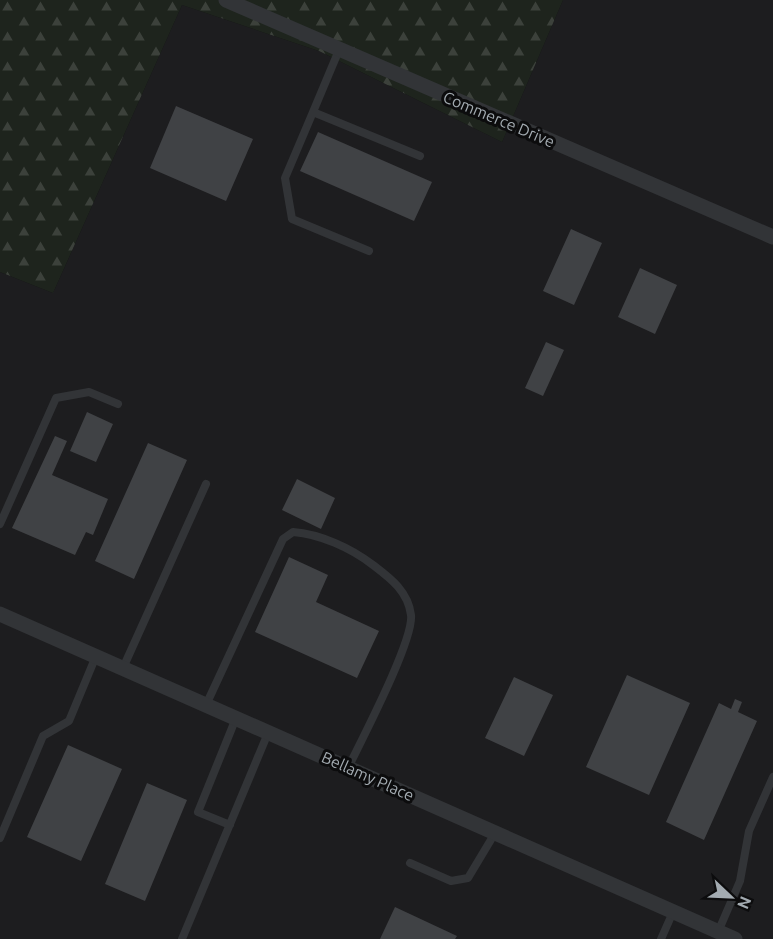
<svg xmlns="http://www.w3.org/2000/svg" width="773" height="939" viewBox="0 0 773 939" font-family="Ubuntu,sans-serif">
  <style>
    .built { fill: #1d1d1f }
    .forest { fill: url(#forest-firs) }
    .building { fill: #404245 }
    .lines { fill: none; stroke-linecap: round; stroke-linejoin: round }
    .service { stroke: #323437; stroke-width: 8 }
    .minor { stroke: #323437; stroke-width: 15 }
    .labels { text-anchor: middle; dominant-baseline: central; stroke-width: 6; stroke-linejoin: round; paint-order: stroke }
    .street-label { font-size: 16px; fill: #a3abb1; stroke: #0c0c0d }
  </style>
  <defs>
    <pattern id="forest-firs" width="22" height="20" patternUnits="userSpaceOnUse" patternTransform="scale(1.5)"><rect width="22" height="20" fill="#1e241d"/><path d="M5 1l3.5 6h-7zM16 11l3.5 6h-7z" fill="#3c413b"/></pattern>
  </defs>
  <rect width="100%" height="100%" fill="#111112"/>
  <!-- built -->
  <path class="built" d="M563,0H773V939H0V272L53,293L182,5L319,51L502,142Z"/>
  <!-- forest -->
  <path class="forest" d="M0,0H563L502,142L319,51L182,5L53,293L0,272Z"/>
  <!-- building -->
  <path class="building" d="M176,106L253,139L226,201L150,168Z
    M318,132L432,182L414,221L300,171Z
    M571,229L602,243L574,305L543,291Z
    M640,268L677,285L655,334L618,317Z
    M546,342L564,350L543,396L525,388Z
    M87,412L113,424L96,462L70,451Z
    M55,436L67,441L52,475L108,499L93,535L86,532L75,555L12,528Z
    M148,443L187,460L134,579L95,561Z
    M297,479L335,498L321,529L282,510Z
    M289,557L328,575L316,602L379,631L357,678L255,632Z
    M627,675L690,703L649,795L586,767Z
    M514,677L553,695L524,756L485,738Z
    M735,699L742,702L738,712L757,721L704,840L666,822L719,703L731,709Z
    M68,745L122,769L81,861L27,837Z
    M147,783L187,800L145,901L105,884Z
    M395,907L457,936L455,939H380Z"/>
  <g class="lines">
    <!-- service -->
    <path class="service" d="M339,50L313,112L420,156
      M313,112L285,178L292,219L369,251
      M0,524L56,398L89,392L118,404
      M123,668L206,484
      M206,705L283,539L293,532C320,534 351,548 373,565C390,578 408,591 411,615C414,640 362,739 348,768
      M230,825L198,812L236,718
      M0,838L43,736L69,721L96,656
      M410,863L451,881L468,878L495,833
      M718,932L740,881L749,831L773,777
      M182,939L268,733
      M661,939L673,912"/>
    <!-- minor -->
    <path class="minor" d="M226,0L773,237
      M0,614L735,939"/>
  </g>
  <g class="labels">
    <!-- street labels -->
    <g class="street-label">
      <text transform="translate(499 119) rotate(23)">Commerce Drive</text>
      <text transform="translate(368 776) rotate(24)">Bellamy Place</text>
    </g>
  </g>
  <!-- north arrow -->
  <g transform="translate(731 897) rotate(113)" stroke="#0c0c0d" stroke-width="4.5" paint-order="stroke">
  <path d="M0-4.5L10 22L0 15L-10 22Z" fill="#a3abb1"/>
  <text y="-9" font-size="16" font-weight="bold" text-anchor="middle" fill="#a3abb1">N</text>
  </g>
</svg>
